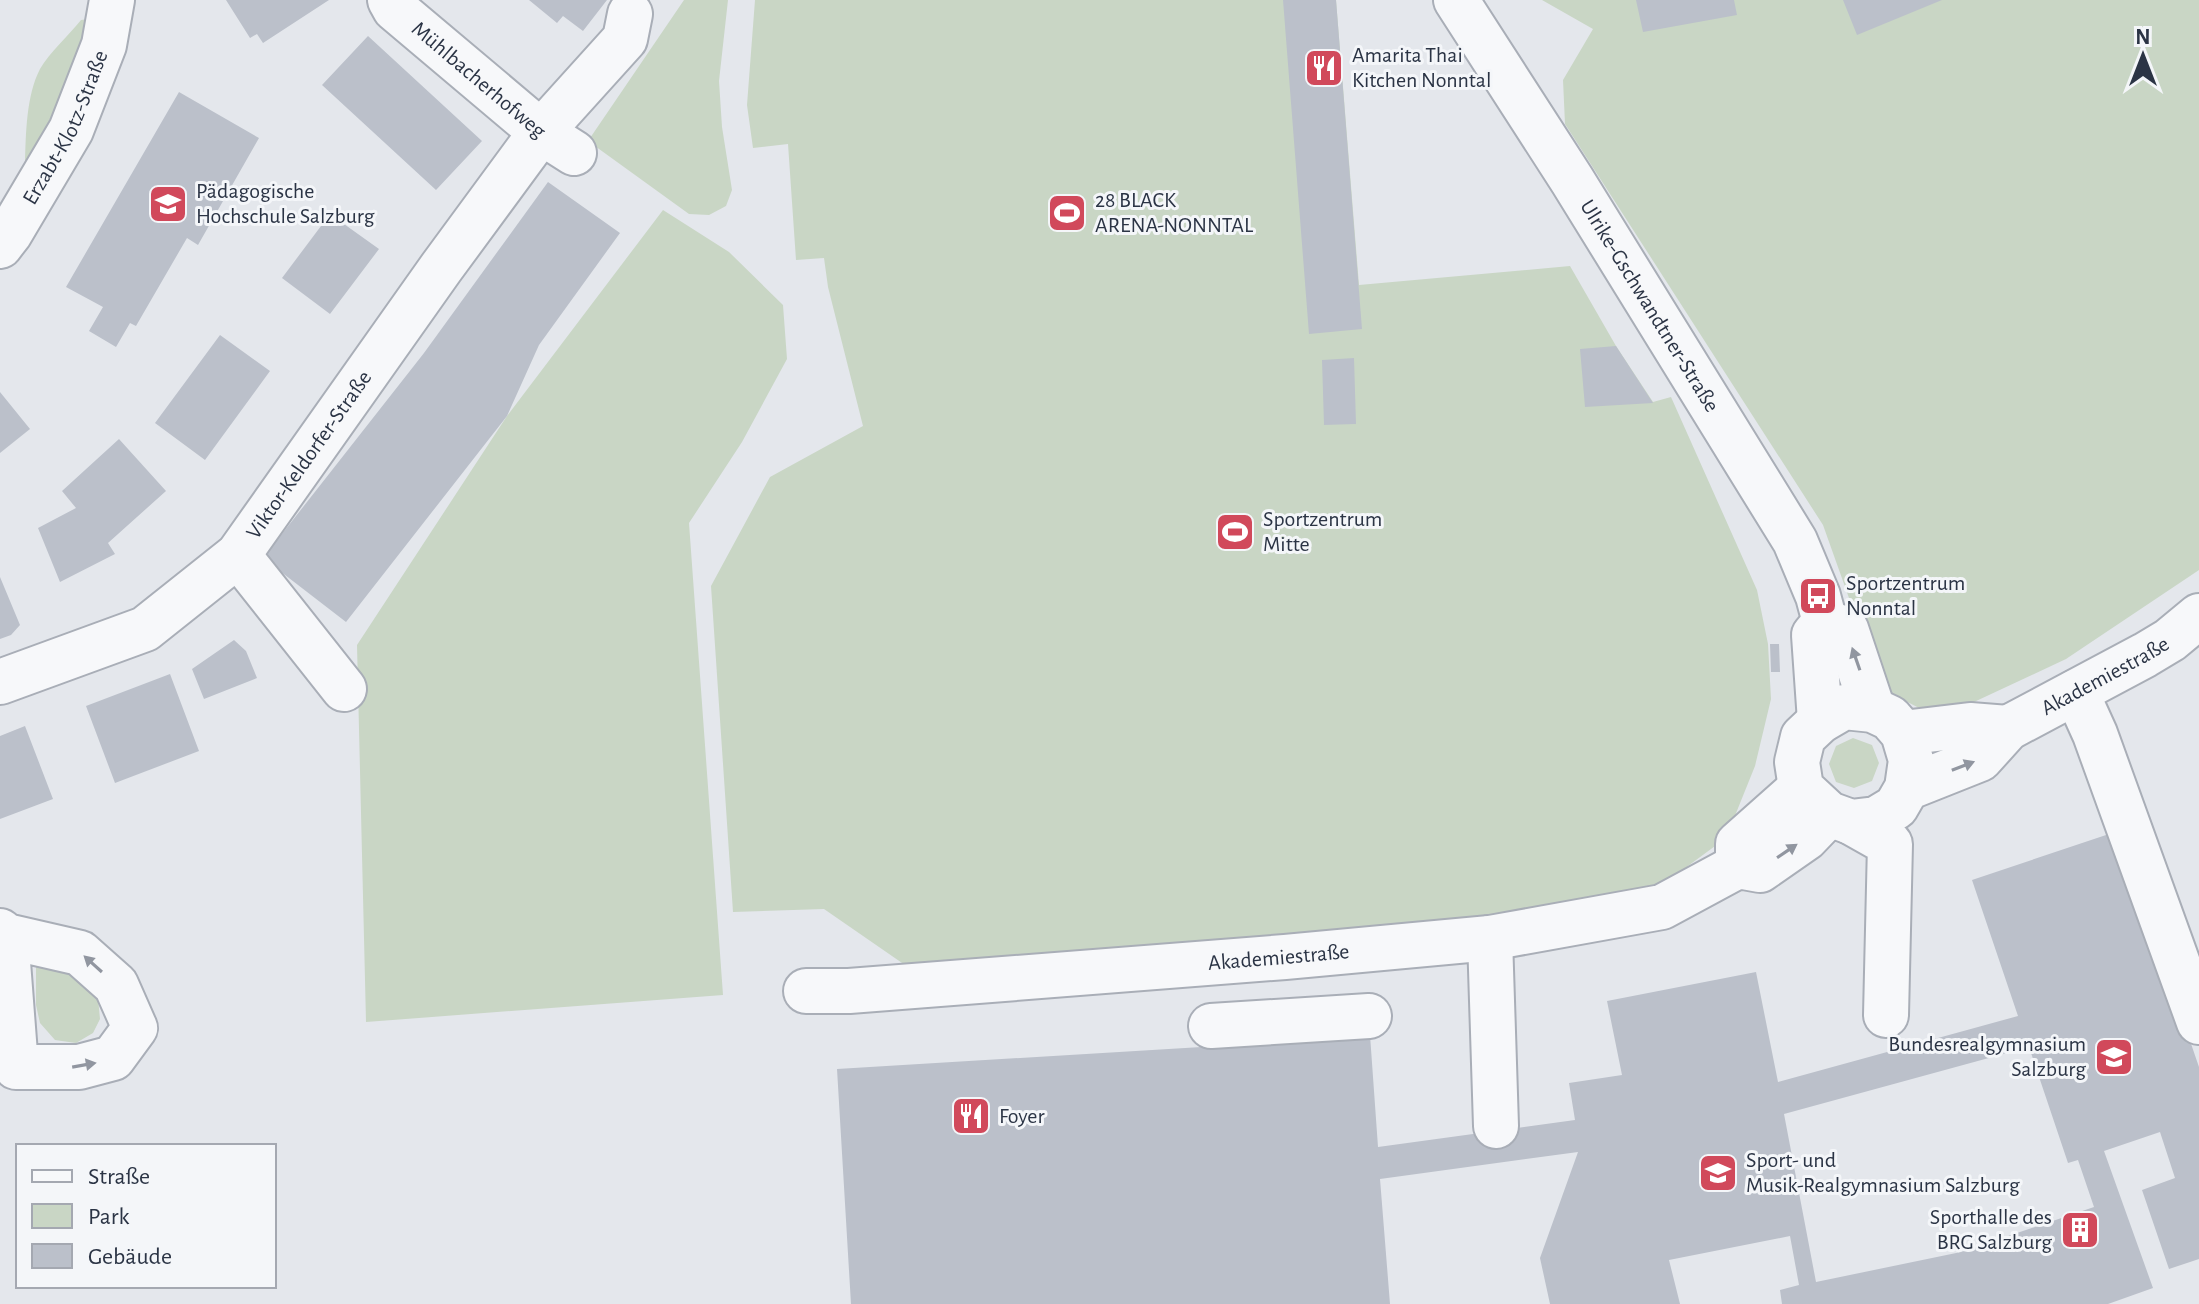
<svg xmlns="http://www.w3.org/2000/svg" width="2199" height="1304" viewBox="0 0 2199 1304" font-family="'Alegreya Sans',sans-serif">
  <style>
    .green { fill: #c9d6c5 }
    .building { fill: #bbc0ca; fill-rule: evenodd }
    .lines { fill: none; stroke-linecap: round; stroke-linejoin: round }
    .minor-casing { stroke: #a9aeb7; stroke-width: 48 }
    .minor { stroke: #f7f8fa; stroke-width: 44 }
    .oneway { fill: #9196a0 }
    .labels { text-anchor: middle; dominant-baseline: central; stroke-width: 6; stroke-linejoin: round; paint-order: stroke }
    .poi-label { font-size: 22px; fill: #2b3445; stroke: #f4f6f9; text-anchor: start }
    .street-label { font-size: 22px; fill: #2b3445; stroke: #f4f6f9 }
  </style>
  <rect width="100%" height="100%" fill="#e4e7ec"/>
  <!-- green -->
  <path class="green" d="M684,0H728L719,81L722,127L732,190L726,206L709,215L689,214L588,141Z
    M755,0H1336L1359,285L1570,266L1616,346L1653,402L1671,397L1757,590L1768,644L1771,699L1755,766L1726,838L1662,885L1490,920L905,965L824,909L733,912L711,586L770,477L863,426L828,287L824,258L796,260L788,144L753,148L747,105Z
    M1542,0H2199V570L2066,659L1959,709H1921L1894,695L1875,671L1823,525L1565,124L1563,80L1593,29Z
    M89,19C73,71 52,117 27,165L25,163C26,134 26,96 40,69C49,53 69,35 81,20Z
    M663,210L729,252L783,305L787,359L742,442L689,523L723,995L366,1022L357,645L507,416Z
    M1853,738L1872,745L1879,763L1872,781L1854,788L1836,782L1829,764L1836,746Z
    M36,967L60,971L75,976L98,998L100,1019L93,1033L76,1043L55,1040L40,1023L36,1005Z"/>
  <!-- building -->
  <path class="building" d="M226,0H329L263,43L257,34L250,38Z
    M529,0H607L583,31L563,16L557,23Z
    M1283,0H1336L1362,329L1309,334Z
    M1636,0H1734L1737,15L1643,32Z
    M1843,0H1942L1857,35Z
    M368,36L482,141L436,190L322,85Z
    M179,92L259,138L198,245L187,238L136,326L130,323L116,347L89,331L103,307L66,287Z
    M548,182L620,233L539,345L507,416L346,622L263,558L424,353Z
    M330,214L379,249L330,314L282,278Z
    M220,335L270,371L205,460L155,423Z
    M1616,346L1653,403L1585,407L1580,349Z
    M1354,358L1356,424L1324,425L1322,360Z
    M0,392L30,429L0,453Z
    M119,439L166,491L108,543L115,554L60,582L38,528L76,508L62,491Z
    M0,577L20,625L11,635L0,639Z
    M234,640L246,651L257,678L204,699L192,669Z
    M1770,644H1779L1780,672H1771Z
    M170,674L199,751L115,783L86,706Z
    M25,726L53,799L0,819V736Z
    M2118,831L2199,1067V1259L2169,1269L2142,1190L2175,1178L2160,1132L2104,1151L2153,1288L2108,1304H1782L1780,1290L1799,1285L1790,1236L1669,1260L1680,1304H1550L1540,1258L1578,1152L1380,1179L1390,1304H851L837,1069L1218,1046L1370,1035L1378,1147L1575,1120L1569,1083L1622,1075L1607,1001L1756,972L1778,1082L2018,1016L1972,880ZM2029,1047L2068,1163L2078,1160L2094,1207L1961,1252L1816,1282L1784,1114Z"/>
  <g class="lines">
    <defs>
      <g id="minor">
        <path id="s1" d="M390,0L395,9L541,132L574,153"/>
        <path id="s2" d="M1456,0L1572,180L1795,541L1818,596L1825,622"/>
        <path id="s3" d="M0,246L10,233L71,130L104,45L112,0"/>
        <path d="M238,555L344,689"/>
        <path d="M1825,622L1846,629L1873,710"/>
        <path id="s4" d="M0,682L145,629L238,555L441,268L541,132L625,39L630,14"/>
        <path d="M2076,692L2095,734L2199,1022"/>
        <path d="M1820,721L1814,635L1825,622"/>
        <path d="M1903,733L1970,725L2008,728"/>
        <path id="s5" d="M1907,788L1911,760L1903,733L1890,718L1873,710L1844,707L1820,721L1803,737L1797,762L1801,788L1829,814L1851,822L1876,819L1896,807L1907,788L1980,759L2008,728L2145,655L2170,640L2199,616"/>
        <path d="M1851,822L1890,844L1886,1015"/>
        <path d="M1738,866V844L1801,788"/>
        <path d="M0,931L6,936L16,1067H79L113,1058L135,1028L116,985L80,953L6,936"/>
        <path d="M1490,938L1496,1126"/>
        <path id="s6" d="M806,991H849L1285,957L1490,938L1662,907L1738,866L1760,870L1806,838L1829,814"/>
        <path d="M1211,1026L1369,1016"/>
      </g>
    </defs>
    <!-- minor casing -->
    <use href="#minor" class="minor-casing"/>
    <!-- minor -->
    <use href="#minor" class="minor"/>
  </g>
  <!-- one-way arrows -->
  <defs><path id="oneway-solid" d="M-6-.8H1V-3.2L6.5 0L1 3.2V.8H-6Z" transform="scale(2)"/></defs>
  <g class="oneway">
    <use href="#oneway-solid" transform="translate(1856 659) rotate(-109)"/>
    <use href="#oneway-solid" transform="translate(1963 766) rotate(-21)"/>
    <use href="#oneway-solid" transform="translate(1787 851) rotate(-34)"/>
    <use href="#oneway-solid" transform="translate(93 964) rotate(-138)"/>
    <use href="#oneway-solid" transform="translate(84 1065) rotate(-10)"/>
  </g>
  <!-- icons -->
  <defs>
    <symbol id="restaurant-square" viewBox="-11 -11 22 22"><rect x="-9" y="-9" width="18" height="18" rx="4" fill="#d1495b" stroke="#f4f6f9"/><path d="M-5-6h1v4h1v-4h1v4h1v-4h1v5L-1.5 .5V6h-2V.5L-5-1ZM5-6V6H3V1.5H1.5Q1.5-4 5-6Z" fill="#fff"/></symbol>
    <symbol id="school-square" viewBox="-11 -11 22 22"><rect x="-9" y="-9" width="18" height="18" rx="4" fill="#d1495b" stroke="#f4f6f9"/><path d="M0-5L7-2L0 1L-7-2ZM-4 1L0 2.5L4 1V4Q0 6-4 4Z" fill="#fff"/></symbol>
    <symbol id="stadium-square" viewBox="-11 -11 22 22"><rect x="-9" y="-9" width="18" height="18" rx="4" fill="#d1495b" stroke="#f4f6f9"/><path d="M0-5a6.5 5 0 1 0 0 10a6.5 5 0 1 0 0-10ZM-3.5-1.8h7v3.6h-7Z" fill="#fff"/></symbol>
    <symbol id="bus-square" viewBox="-11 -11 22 22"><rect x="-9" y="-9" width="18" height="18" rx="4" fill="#d1495b" stroke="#f4f6f9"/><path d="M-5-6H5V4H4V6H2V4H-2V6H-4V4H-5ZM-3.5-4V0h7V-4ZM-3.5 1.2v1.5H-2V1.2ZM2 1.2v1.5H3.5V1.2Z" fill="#fff"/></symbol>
    <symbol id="building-square" viewBox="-11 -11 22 22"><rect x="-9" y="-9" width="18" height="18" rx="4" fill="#d1495b" stroke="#f4f6f9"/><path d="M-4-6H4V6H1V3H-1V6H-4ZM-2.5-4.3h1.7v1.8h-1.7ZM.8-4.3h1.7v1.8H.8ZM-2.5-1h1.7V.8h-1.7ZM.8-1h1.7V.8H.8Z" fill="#fff"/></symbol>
  </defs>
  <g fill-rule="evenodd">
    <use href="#restaurant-square" x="1302" y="46" width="44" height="44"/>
    <use href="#school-square" x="146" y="182" width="44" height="44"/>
    <use href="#stadium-square" x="1045" y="191" width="44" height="44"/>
    <use href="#stadium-square" x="1213" y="510" width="44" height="44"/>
    <use href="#bus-square" x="1796" y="574" width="44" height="44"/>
    <use href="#school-square" x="2092" y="1035" width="44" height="44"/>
    <use href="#restaurant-square" x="949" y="1094" width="44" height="44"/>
    <use href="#school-square" x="1696" y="1151" width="44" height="44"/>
    <use href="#building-square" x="2058" y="1208" width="44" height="44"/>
  </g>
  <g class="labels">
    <!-- poi labels -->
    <g class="poi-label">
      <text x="1352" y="55">Amarita Thai<tspan x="1352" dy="25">Kitchen Nonntal</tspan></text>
      <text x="196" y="191">Pädagogische<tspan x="196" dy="25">Hochschule Salzburg</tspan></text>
      <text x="1095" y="200">28 BLACK<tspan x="1095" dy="25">ARENA-NONNTAL</tspan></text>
      <text x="1263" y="519">Sportzentrum<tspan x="1263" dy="25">Mitte</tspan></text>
      <text x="1846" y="583">Sportzentrum<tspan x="1846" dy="25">Nonntal</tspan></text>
      <text x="2086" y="1044" text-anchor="end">Bundesrealgymnasium<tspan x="2086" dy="25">Salzburg</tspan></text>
      <text x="999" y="1116">Foyer</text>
      <text x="1746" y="1160">Sport- und<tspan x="1746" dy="25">Musik-Realgymnasium Salzburg</tspan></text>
      <text x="2052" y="1217" text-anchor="end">Sporthalle des<tspan x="2052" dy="25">BRG Salzburg</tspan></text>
    </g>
    <!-- street labels -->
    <g class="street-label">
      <text stroke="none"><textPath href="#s1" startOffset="120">Mühlbacherhofweg</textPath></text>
      <text stroke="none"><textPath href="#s3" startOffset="136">Erzabt-Klotz-Straße</textPath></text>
      <text stroke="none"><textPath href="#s2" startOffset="362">Ulrike-Gschwandtner-Straße</textPath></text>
      <text stroke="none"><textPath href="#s4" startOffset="396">Viktor-Keldorfer-Straße</textPath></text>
      <text stroke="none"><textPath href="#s5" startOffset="590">Akademiestraße</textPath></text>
      <text stroke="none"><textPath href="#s6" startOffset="474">Akademiestraße</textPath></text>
    </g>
  </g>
  <!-- legend -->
  <rect x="16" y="1144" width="260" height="144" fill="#f4f6f9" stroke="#a4a8b1" stroke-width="2"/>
  <rect x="32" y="1170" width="40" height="12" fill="#f7f8fa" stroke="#a4a8b1" stroke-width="2"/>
  <text x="88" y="1184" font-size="24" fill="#2b3445">Straße</text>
  <rect x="32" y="1204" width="40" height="24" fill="#c9d6c5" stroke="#a4a8b1" stroke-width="2"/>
  <text x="88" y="1224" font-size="24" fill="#2b3445">Park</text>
  <rect x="32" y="1244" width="40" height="24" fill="#bbc0ca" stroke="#a4a8b1" stroke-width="2"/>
  <text x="88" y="1264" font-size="24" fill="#2b3445">Gebäude</text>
  <!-- north arrow -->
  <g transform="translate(2143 56)" stroke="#f4f6f9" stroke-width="6" paint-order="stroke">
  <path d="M0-6L14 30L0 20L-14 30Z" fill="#2b3445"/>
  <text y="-12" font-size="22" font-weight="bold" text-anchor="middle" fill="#2b3445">N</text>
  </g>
</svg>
